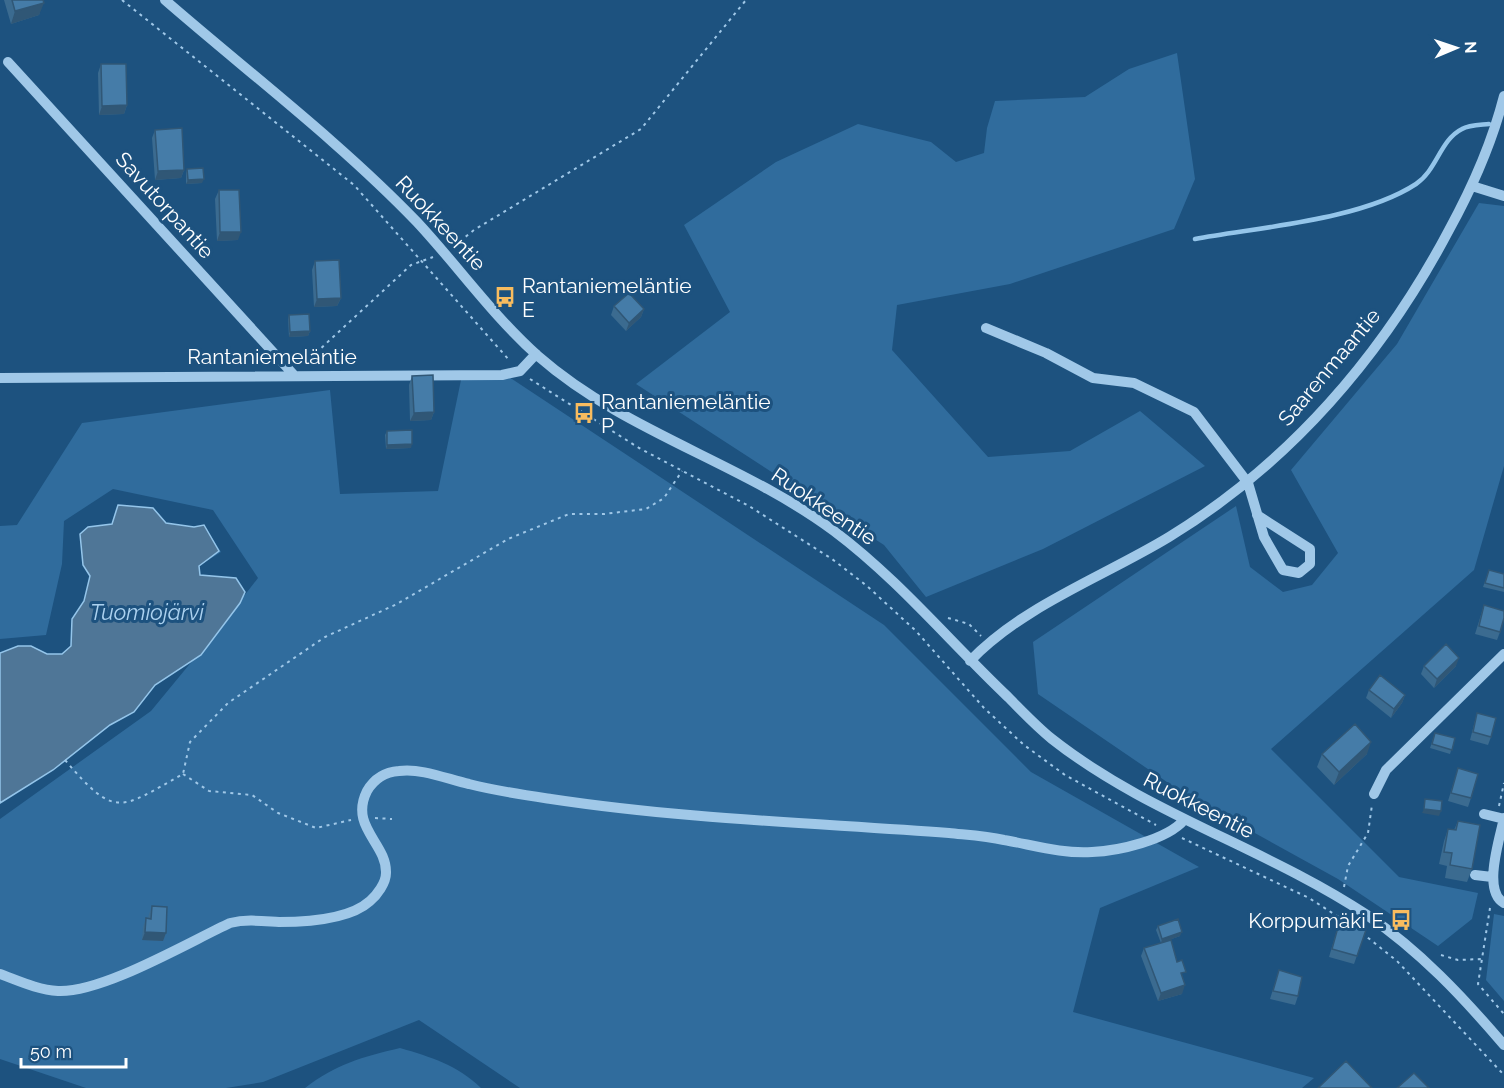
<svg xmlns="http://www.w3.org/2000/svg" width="1504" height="1088" viewBox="0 0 1504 1088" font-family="Raleway,sans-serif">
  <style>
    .green { fill: #306c9d }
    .water { fill: #4f7697; stroke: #94c5ea; stroke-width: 1.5 }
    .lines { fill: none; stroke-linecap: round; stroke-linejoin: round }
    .stream { stroke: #94c5ea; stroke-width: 4.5 }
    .path { stroke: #a0c8e8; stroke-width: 2; stroke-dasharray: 3 4.5; stroke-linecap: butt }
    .minor { stroke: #a0c8e8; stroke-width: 10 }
    .wall { fill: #3b6b90 }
    .shaded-wall { fill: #305776 }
    .building { fill: #457ca8; stroke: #305776; stroke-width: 1.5 }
    .labels { text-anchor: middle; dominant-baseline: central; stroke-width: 6; stroke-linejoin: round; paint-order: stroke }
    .street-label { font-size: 21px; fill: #fff; stroke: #1d527f }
    .poi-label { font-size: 21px; fill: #fff; stroke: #1d527f; text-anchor: start }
    .water-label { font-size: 22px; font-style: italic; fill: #acd2f0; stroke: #1d527f }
  </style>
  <rect width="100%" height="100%" fill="#1d527f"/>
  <!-- green -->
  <path class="green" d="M1177,53L1195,179L1174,229L1010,284L897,305L892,350L988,457L1070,451L1140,411L1205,466L1043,549L926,597L884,545L636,384L730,312L684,225L776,162L858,124L931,142L956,162L984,153L987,128L995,101L1085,97L1129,69Z
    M1479,203L1504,206V466L1474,570L1271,749L1399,877L1478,893L1472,919L1438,946L1338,879L1186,795L1038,694L1033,642L1236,506L1250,567L1283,592L1312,585L1338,553L1291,470L1397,344Z
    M509,377L884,625L1031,772L1199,867L1100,908L1073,1012L1314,1078L1302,1088H520L419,1020L263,1082L226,1088H86L0,1059V819L151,711L193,660L155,685L134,712L110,725L53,770L0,803V653L18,646H31L47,654H62L71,646L72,619L84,601L90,576L83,565L80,534L88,527L112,524L118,505L153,508L166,523L194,527L204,525L221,552L199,566L200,575L236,578L245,592L244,596L258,578L213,510L113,489L64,521L62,564L46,635L0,639V526L17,525L82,423L330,390L340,494L438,491L461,380Z
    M1494,914L1504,916V1001L1486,980Z
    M400,1048C431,1057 457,1065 481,1088H305C336,1064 362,1057 400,1048Z"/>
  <!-- water -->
  <path class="water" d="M118,505L153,508L166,523L194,527L204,525L219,551L199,566L200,575L236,578L245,592L240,603L201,655L155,685L134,712L110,725L53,770L0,803V653L18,646H31L47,654H62L71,646L72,619L84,601L90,576L83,565L80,534L88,527L112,524Z"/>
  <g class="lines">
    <!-- stream -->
    <path class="stream" d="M1195,239C1260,227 1361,220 1416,184C1437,170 1440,140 1462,129C1469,125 1481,125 1489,124"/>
    <!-- path -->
    <path class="path" d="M122,0L354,185L510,361
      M454,246L474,230L641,129L746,0
      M305,363L411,265L433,257
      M530,379L639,448L749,506L832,559L867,586L916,631L984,708L1024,745L1065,775L1156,825
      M948,618L969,624L981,636
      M65,760C116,820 120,809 183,774L190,742L228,703L325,637L397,604L508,539L569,514H604L646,509L664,498L682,471
      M183,774L209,791L252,795L278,813L316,828L351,820
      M1499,806L1504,783
      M375,818L392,819
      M1182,838L1309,898L1348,923
      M1344,887L1348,866L1368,833L1372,805
      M1490,908L1478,984L1504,1014
      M1362,933L1397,961L1504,1075
      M1441,955L1458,960L1482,959"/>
    <!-- minor -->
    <path class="minor" d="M165,0C249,73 340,142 417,222C458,266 493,316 538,356C626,433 741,462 834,531C898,579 950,642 1008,697C1022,711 1036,726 1052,739C1147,814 1266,848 1367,915C1420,951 1463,997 1504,1045
      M8,62L293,374
      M1472,186L1504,196
      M986,328L1046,353L1093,378L1134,383L1194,412L1248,483L1264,537L1283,570L1299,573L1310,564V549L1257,515
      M0,378L502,375L520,371L536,354
      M970,661C1024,605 1103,577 1169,537C1290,463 1383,355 1449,230C1472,188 1492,143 1504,96
      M1374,794L1386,770L1504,654
      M1484,814L1504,819
      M1504,818C1500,838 1482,891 1504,903
      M1475,875L1492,877
      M0,974C19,981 38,990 58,991C102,993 187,943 230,923C247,919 262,921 279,922C306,922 349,920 370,901C377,895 386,883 386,873C387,843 349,827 367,791C374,779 385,772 399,771C422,768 447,779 469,784C496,791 524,795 551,799C683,819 816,823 949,833C968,835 986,836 1004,840C1033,845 1062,854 1092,852C1118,851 1167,840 1184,820"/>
  </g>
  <!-- wall -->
  <path class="wall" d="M4,0H43L39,15L11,24Z
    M101,64L127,105L124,114L99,115L98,73Z
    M155,130L184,170L181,178L155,180L152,138Z
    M187,169L202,183L186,184V173Z
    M219,190L238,240L217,241L215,199Z
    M315,261L341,298L337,306L314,307L312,270Z
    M614,306L644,309L641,317L626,331L611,315Z
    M289,315L310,331L308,336L289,337L288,319Z
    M412,376L434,412L431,420L410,421L409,385Z
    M387,431L411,448L386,449L385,435Z
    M1489,570L1504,574V592L1483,587Z
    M1484,605L1500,632L1497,640L1475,634Z
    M1424,666H1456L1434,688L1421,674Z
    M1369,690L1405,695L1402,703L1391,718L1366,698Z
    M1477,713L1491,737L1488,745L1470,740Z
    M1435,733L1455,738L1450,754L1430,748Z
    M1322,754H1367L1334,785L1317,767Z
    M1458,768L1471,798L1468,807L1448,801Z
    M1458,821L1472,869L1467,882L1445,878L1447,866L1439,864L1444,841L1448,829L1454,830Z
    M152,906L166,933L163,941L142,940L143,927L146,918H148L149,914Z
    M1340,920L1367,927L1354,964L1329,957Z
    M1158,926L1180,936L1163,942L1177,962L1183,979L1182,994L1158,1001L1141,956L1144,948L1161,943L1156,930Z
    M1279,970L1298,996L1295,1005L1270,999Z"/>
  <!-- shaded-wall -->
  <path class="shaded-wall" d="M44,3L39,15L11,24L15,11Z
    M127,105L124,114L99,115L102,106Z
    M184,170L181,178L155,180L158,171Z
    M204,179L202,183L186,184L188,180Z
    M220,232H241L238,240L217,241Z
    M341,298L337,306L314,307L317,299Z
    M644,309L641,317L626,331L629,323Z
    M310,331L308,336L289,337L290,332Z
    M434,412L431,420L410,421L414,413Z
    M412,444L411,448L386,449L387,445Z
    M1459,658L1456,666L1434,688L1437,679Z
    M1405,695L1402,703L1391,718L1394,709Z
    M1371,742L1367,754L1334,785L1339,772Z
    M1424,809L1441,811L1439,816L1422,813Z
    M145,932L166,933L163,941L142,940Z
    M1182,932L1180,936L1161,943L1162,939Z
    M1185,985L1182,994L1158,1001L1161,993Z"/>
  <!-- building -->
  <path class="building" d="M12,0H43L44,3L15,11Z
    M101,64H126L127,105L102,106Z
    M182,128L184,170L158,171L155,130Z
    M203,168L204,179L188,180L187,169Z
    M219,190H239L241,232H220Z
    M339,260L341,298L317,299L315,261Z
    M629,293L644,309L629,323L614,306Z
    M309,314L310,331L290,332L289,315Z
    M433,375L434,412L414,413L412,376Z
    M412,430V444L387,445V431Z
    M1489,570L1504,574V588L1485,583Z
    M1484,605L1504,611V618L1500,632L1479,626Z
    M1446,644L1459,658L1437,679L1424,666Z
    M1380,675L1405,695L1394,709L1369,690Z
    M1477,713L1496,718L1491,737L1473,732Z
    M1355,724L1371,742L1339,772L1322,754Z
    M1435,733L1455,738L1452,750L1432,744Z
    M1458,768L1478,774L1471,798L1451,793Z
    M1425,799L1442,801L1441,811L1424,809Z
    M1458,821L1480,825L1472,869L1450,865L1452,853L1444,852L1448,829L1456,830Z
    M152,906L167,907L166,933L145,932L146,918L151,919Z
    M1178,919L1182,932L1162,939L1158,926Z
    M1340,920L1367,927L1357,956L1332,949Z
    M1171,940L1177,962L1182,960L1186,972L1181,973L1185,985L1161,993L1144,948Z
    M1279,970L1302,977L1298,996L1273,991Z
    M1346,1061L1372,1088H1318Z
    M1414,1073L1429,1088H1397Z"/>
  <!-- icons -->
  <defs>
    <symbol id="bus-bare" viewBox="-9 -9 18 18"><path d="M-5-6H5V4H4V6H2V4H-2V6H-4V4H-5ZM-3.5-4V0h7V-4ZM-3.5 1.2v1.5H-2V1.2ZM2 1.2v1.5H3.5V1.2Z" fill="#f8bc5f" stroke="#1d527f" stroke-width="2.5" paint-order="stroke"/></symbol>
  </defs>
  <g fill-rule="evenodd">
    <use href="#bus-bare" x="490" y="282" width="30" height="30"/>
    <use href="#bus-bare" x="569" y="398" width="30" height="30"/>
    <use href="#bus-bare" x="1386" y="905" width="30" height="30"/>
  </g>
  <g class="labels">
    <!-- street labels -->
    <g class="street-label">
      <text transform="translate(165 205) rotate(48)">Savutorpantie</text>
      <text transform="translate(441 223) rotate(47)">Ruokkeentie</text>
      <text x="272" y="356">Rantaniemeläntie</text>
      <text transform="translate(1329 367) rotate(-50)">Saarenmaantie</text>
      <text transform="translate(824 506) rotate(34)">Ruokkeentie</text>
      <text transform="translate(1199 805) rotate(27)">Ruokkeentie</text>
    </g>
    <!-- poi labels -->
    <g class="poi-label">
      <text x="522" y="285">Rantaniemeläntie<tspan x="522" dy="24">E</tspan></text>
      <text x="601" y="401">Rantaniemeläntie<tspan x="601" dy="24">P</tspan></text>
      <text x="1384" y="920" text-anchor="end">Korppumäki E</text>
    </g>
    <!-- water labels -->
    <g class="water-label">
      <text x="147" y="612">Tuomiojärvi</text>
    </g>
  </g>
  <!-- north arrow -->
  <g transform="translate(1456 48) rotate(88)" stroke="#1d527f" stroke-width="4.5" paint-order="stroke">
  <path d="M0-4.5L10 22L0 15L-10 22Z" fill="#ffffff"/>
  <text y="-9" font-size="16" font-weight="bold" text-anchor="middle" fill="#ffffff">N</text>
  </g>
  <!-- scale -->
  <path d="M21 1058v9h105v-9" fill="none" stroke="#ffffff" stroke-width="3"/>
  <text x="30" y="1058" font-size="18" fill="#ffffff" stroke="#1d527f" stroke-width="4.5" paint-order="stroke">50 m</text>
</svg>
